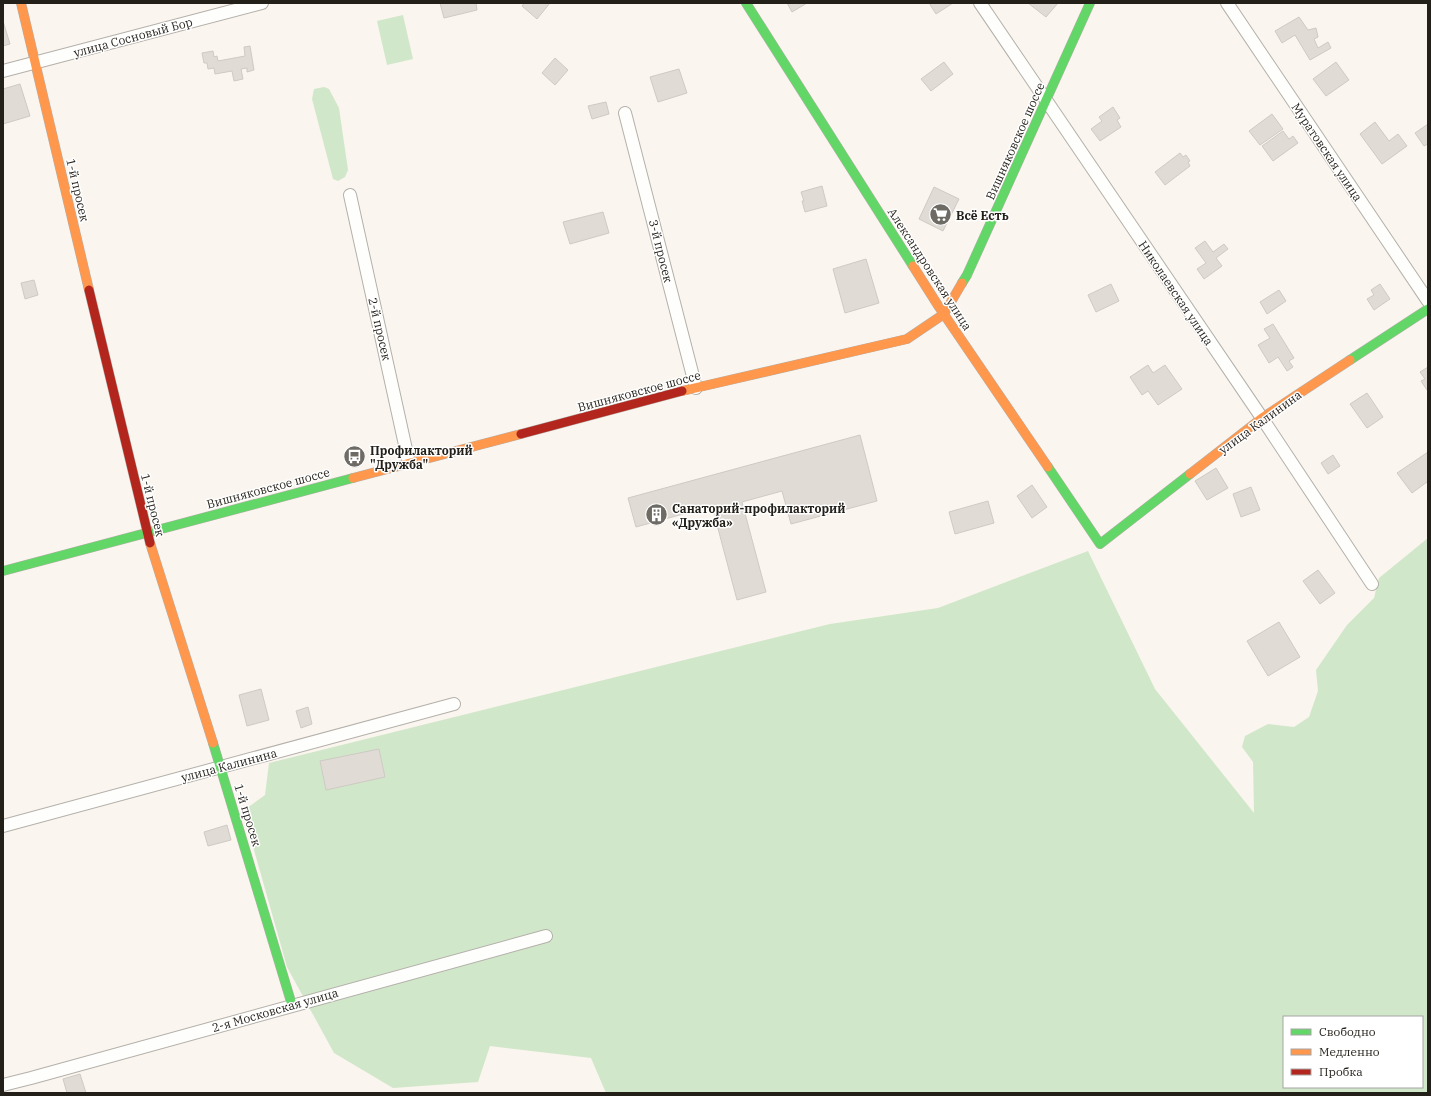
<svg xmlns="http://www.w3.org/2000/svg" width="1431" height="1096" viewBox="0 0 1431 1096" font-family="'IBM Plex Serif',serif">
  <style>
    .green { fill: #d1e7ca; fill-rule: evenodd }
    .building { fill: #e0dbd5; stroke: #cecac4 }
    .lines { fill: none; stroke-linecap: round; stroke-linejoin: round }
    .street-casing { stroke: #b4b0aa; stroke-width: 14 }
    .fast-casing { stroke: #b4b0aa; stroke-width: 10 }
    .slow-casing { stroke: #b4b0aa; stroke-width: 10 }
    .jam-casing { stroke: #b4b0aa; stroke-width: 10 }
    .street { stroke: #fefefc; stroke-width: 12 }
    .fast { stroke: #63d668; stroke-width: 9 }
    .slow { stroke: #ff974d; stroke-width: 9 }
    .jam { stroke: #b3261e; stroke-width: 9 }
    .labels { text-anchor: middle; dominant-baseline: central; stroke-width: 3; stroke-linejoin: round; paint-order: stroke }
    .street-label { font-size: 12px; fill: #231f19; stroke: #fff }
    .poi-label { font-size: 12px; font-weight: bold; fill: #231f19; stroke: #fff; text-anchor: start }
  </style>
  <rect width="100%" height="100%" fill="#faf5ee"/>
  <!-- green -->
  <path class="green" d="M403,15L413,59L387,65L377,21Z
    M324,87L329,89L339,108L348,170L345,177L338,181L333,179L312,99L314,89Z
    M1428,538V1093H606L591,1058L490,1046L478,1082L393,1088L334,1053L287,967L243,811L265,795L269,763L830,624L938,608L1088,551L1155,689L1254,813L1253,762L1242,747L1245,736L1268,724L1294,727L1309,717L1318,691L1316,670L1347,625L1374,598L1379,578ZM1284,1017H1422V1087H1284Z"/>
  <!-- building -->
  <path class="building" d="M440,3H476L477,10L444,18Z
    M524,3H550L537,19L522,6Z
    M787,3H807L792,12Z
    M929,3H953L936,14Z
    M1028,3H1058L1046,17Z
    M1299,17L1308,30L1316,28L1318,37L1314,39L1318,48L1328,42L1331,48L1310,60L1295,35L1282,43L1275,31Z
    M3,21L10,44L3,46Z
    M250,46L254,70L247,72V68L241,69L243,79L234,81L232,71L215,74L214,68L208,69L207,63H204L202,53L213,51L214,57L217,56L218,61L245,56L244,47Z
    M555,58L568,70L555,85L542,73Z
    M944,62L953,74L931,91L921,79Z
    M1336,62L1349,80L1326,96L1313,79Z
    M679,69L687,93L658,102L650,77Z
    M20,84L30,116L3,124V89Z
    M606,102L609,114L592,119L588,106Z
    M1113,107L1120,118L1117,120L1121,127L1100,141L1091,129L1102,121L1099,117Z
    M1272,114L1283,129L1260,145L1249,131Z
    M1375,122L1389,141L1398,134L1407,146L1382,164L1360,134Z
    M1428,124V144L1424,146L1415,133Z
    M1283,131L1289,139L1293,136L1298,143L1273,161L1262,146Z
    M1180,153L1183,157L1186,155L1190,161L1188,162L1190,166L1165,185L1155,172Z
    M822,186L827,206L805,212L802,201H804L801,192Z
    M934,187L959,199L943,231L919,219Z
    M603,212L609,233L570,244L563,222Z
    M1205,241L1213,252L1224,244L1228,249L1216,258L1222,266L1204,279L1197,269L1206,263L1195,248Z
    M866,259L879,303L845,313L833,269Z
    M34,280L38,295L25,299L21,283Z
    M1111,284L1119,301L1096,312L1088,295Z
    M1380,284L1390,299L1374,310L1367,299L1374,295L1371,290Z
    M1279,290L1286,301L1267,314L1260,302Z
    M1273,324L1294,358L1289,361L1293,367L1287,371L1278,357L1269,363L1258,345L1270,338L1264,329Z
    M1148,365L1153,373L1165,365L1182,389L1158,405L1148,391L1142,395L1130,377Z
    M1428,367V389L1427,390L1421,381L1425,379L1420,372Z
    M1367,393L1383,417L1367,428L1350,404Z
    M860,435L877,501L791,524L782,491L742,502L766,592L737,600L712,506L636,527L628,498Z
    M1428,452V484L1427,482L1412,493L1397,473Z
    M1333,455L1340,466L1328,474L1321,463Z
    M1216,468L1228,488L1207,500L1195,481Z
    M1032,485L1047,507L1032,518L1017,496Z
    M1251,487L1260,510L1241,517L1233,494Z
    M988,501L994,523L955,534L949,512Z
    M1318,570L1335,593L1320,604L1303,581Z
    M1279,622L1300,657L1268,676L1247,641Z
    M261,689L269,720L247,726L239,695Z
    M308,707L312,724L301,728L296,711Z
    M379,749L385,777L326,790L320,761Z
    M227,825L231,840L208,846L204,832Z
    M80,1074L86,1093H67L63,1079Z"/>
  <g class="lines">
    <defs>
      <path id="street" d="M980,3L1262,418L1372,584
        M1227,3L1428,301
        M3,71L262,3
        M625,113L696,388
        M350,195L409,463
        M3,826L454,704
        M3,1085L31,1078L546,936"/>
      <path id="fast" d="M746,3L913,266
        M962,283L967,275L1090,3
        M1350,360L1428,309
        M1048,467L1100,544L1190,474
        M3,571L353,478
        M213,743L292,1005"/>
      <path id="slow" d="M21,3L89,290
        M913,266L939,307L1048,467
        M682,391L907,339L944,314L962,283
        M1190,474L1262,418L1350,360
        M353,478L521,434
        M150,543L213,743"/>
      <path id="jam" d="M89,290L150,543
        M521,434L682,391"/>
    </defs>
    <!-- street casing -->
    <use href="#street" class="street-casing"/>
    <!-- fast casing -->
    <use href="#fast" class="fast-casing"/>
    <!-- slow casing -->
    <use href="#slow" class="slow-casing"/>
    <!-- jam casing -->
    <use href="#jam" class="jam-casing"/>
    <!-- street -->
    <use href="#street" class="street"/>
    <!-- fast -->
    <use href="#fast" class="fast"/>
    <!-- slow -->
    <use href="#slow" class="slow"/>
    <!-- jam -->
    <use href="#jam" class="jam"/>
  </g>
  <!-- icons -->
  <defs>
    <symbol id="supermarket-disc" viewBox="-11 -11 22 22"><circle r="9.5" fill="#6e6a64" stroke="#fff"/><path d="M-6-5.5h2.5l.6 2H6L4.5 2H-2.5L-4.4-4H-6ZM-1.5 3.2a1.3 1.3 0 1 0 .1 0ZM3 3.2a1.3 1.3 0 1 0 .1 0Z" fill="#fff"/></symbol>
    <symbol id="bus-disc" viewBox="-11 -11 22 22"><circle r="9.5" fill="#6e6a64" stroke="#fff"/><path d="M-5-6H5V4H4V6H2V4H-2V6H-4V4H-5ZM-3.5-4V0h7V-4ZM-3.5 1.2v1.5H-2V1.2ZM2 1.2v1.5H3.5V1.2Z" fill="#fff"/></symbol>
    <symbol id="building-disc" viewBox="-11 -11 22 22"><circle r="9.5" fill="#6e6a64" stroke="#fff"/><path d="M-4-6H4V6H1V3H-1V6H-4ZM-2.5-4.3h1.7v1.8h-1.7ZM.8-4.3h1.7v1.8H.8ZM-2.5-1h1.7V.8h-1.7ZM.8-1h1.7V.8H.8Z" fill="#fff"/></symbol>
  </defs>
  <g fill-rule="evenodd">
    <use href="#supermarket-disc" x="928" y="202" width="25" height="25"/>
    <use href="#bus-disc" x="342" y="444" width="25" height="25"/>
    <use href="#building-disc" x="644" y="502" width="25" height="25"/>
  </g>
  <g class="labels">
    <!-- street labels -->
    <g class="street-label">
      <text transform="translate(133 37) rotate(-15)">улица Сосновый Бор</text>
      <text transform="translate(1015 141) rotate(-66)">Вишняковское шоссе</text>
      <text transform="translate(1327 152) rotate(56)">Муратовская улица</text>
      <text transform="translate(78 190) rotate(77)">1-й просек</text>
      <text transform="translate(661 251) rotate(76)">3-й просек</text>
      <text transform="translate(930 269) rotate(57)">Александровская улица</text>
      <text transform="translate(1176 293) rotate(56)">Николаевская улица</text>
      <text transform="translate(380 329) rotate(77)">2-й просек</text>
      <text transform="translate(639 391) rotate(-15)">Вишняковское шоссе</text>
      <text transform="translate(1260 422) rotate(-36)">улица Калинина</text>
      <text transform="translate(268 488) rotate(-15)">Вишняковское шоссе</text>
      <text transform="translate(153 505) rotate(76)">1-й просек</text>
      <text transform="translate(229 765) rotate(-15)">улица Калинина</text>
      <text transform="translate(248 815) rotate(73)">1-й просек</text>
      <text transform="translate(275 1010) rotate(-16)">2-я Московская улица</text>
    </g>
    <!-- poi labels -->
    <g class="poi-label">
      <text x="956" y="215">Всё Есть</text>
      <text x="370" y="450">Профилакторий<tspan x="370" dy="14">"Дружба"</tspan></text>
      <text x="672" y="508">Санаторий-профилакторий<tspan x="672" dy="14">«Дружба»</tspan></text>
    </g>
  </g>
  <!-- border -->
  <rect width="1431" height="1096" fill="none" stroke="#231f19" stroke-width="8"/>
  <!-- legend -->
  <rect x="1283" y="1016" width="140" height="72" fill="#ffffff" stroke="#a7a5a3"/>
  <rect x="1291" y="1029" width="20" height="6" fill="#63d668" stroke="#a7a5a3"/>
  <text x="1319" y="1036" font-size="12" fill="#231f19">Свободно</text>
  <rect x="1291" y="1049" width="20" height="6" fill="#ff974d" stroke="#a7a5a3"/>
  <text x="1319" y="1056" font-size="12" fill="#231f19">Медленно</text>
  <rect x="1291" y="1069" width="20" height="6" fill="#b3261e" stroke="#a7a5a3"/>
  <text x="1319" y="1076" font-size="12" fill="#231f19">Пробка</text>
</svg>
